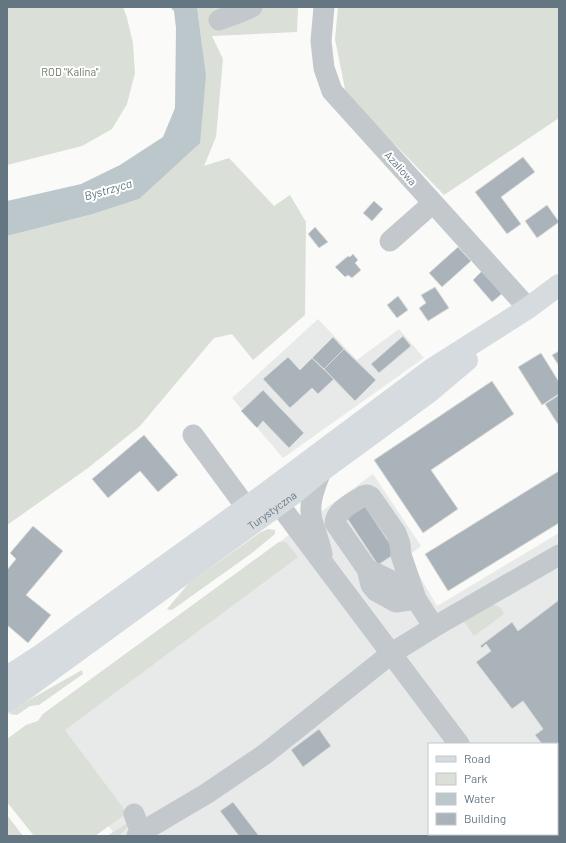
<svg xmlns="http://www.w3.org/2000/svg" width="566" height="843" viewBox="0 0 566 843" font-family="Barlow,sans-serif">
  <style>
    .built { fill: #e8e9e9; fill-rule: evenodd }
    .green { fill: #dadfd7 }
    .water { fill: #bbc7cb }
    .building { fill: #aab3b9; stroke: #dcdcda }
    .lines { fill: none; stroke-linecap: round; stroke-linejoin: round }
    .minor { stroke: #c3c8cc; stroke-width: 21 }
    .major { stroke: #d6dbdf; stroke-width: 22 }
    .labels { text-anchor: middle; dominant-baseline: central; stroke-width: 4; stroke-linejoin: round; paint-order: stroke }
    .park-label { font-size: 11px; fill: #687a64; stroke: #fff }
    .street-label { font-size: 11px; fill: #657683; stroke: #fff }
    .water-label { font-size: 12px; font-style: italic; fill: #60757c; stroke: #fff }
  </style>
  <rect width="100%" height="100%" fill="#fafaf8"/>
  <!-- built -->
  <path class="built" d="M318,319L357,360L399,329L424,358L283,458L232,398Z
    M373,474L421,546L408,556L437,606L559,533V836H116L32,723L38,721L43,714ZM429,744H557V834H429Z"/>
  <!-- green -->
  <path class="green" d="M7,7H123L127,18L133,43L135,73L127,104L112,129L82,146L7,165Z
    M197,7H298L297,32L212,36L223,59L216,137L204,166L229,158L274,206L290,195L306,222L305,315L253,360L232,334L214,338L140,426L88,468L7,525V236L93,214L139,199L206,76Z
    M338,7H559V118L444,195L346,94L335,39Z
    M268,529L275,530V534L252,553L172,610H169L167,609L189,583L261,532Z
    M279,542H286L298,557L65,730L127,813L95,836H34L7,802V739L26,725L38,721L43,714Z
    M492,604L501,608L504,614L474,636L463,620Z
    M82,670L83,674L39,705L30,706L17,715L9,714L29,700Z
    M7,815L23,836H7Z
    M129,822L127,828L119,836H107Z"/>
  <!-- water -->
  <path class="water" d="M170,7H197L206,75L200,143L139,199L93,214L7,236V201L81,184L120,165L163,137L175,108L176,28L174,11Z"/>
  <!-- building -->
  <path class="building" d="M523,157L535,172L501,197L521,224L507,234L475,192Z
    M374,201L383,209L372,221L363,213Z
    M547,205L559,222L537,238L525,221Z
    M315,227L328,242L319,248L308,234Z
    M458,247L471,261L442,287L429,273Z
    M353,254L358,260L355,263L361,270L352,278L348,275L345,277L335,267L348,256L350,257Z
    M484,269L504,292L492,302L473,280Z
    M435,287L449,308L428,321L419,308L426,303L421,295Z
    M398,296L408,310L397,318L387,305Z
    M403,336L411,346L379,373L371,364Z
    M333,337L344,349L324,369L312,358Z
    M344,349L376,380L355,401L324,369Z
    M559,351V366L552,355Z
    M541,353L559,382V394L542,405L518,367Z
    M288,357L300,370L312,358L334,379L318,394L312,388L290,408L263,379Z
    M492,381L514,414L431,470L458,509L423,533L374,460Z
    M263,390L304,433L289,448L263,421L257,428L241,411Z
    M559,395V426L545,404Z
    M144,435L178,475L158,492L140,471L108,498L92,479Z
    M559,471V523L448,591L425,554Z
    M363,503L396,553L378,565L345,515Z
    M33,526L63,551L26,595L51,615L28,643L7,625V570L16,559L10,553Z
    M559,600V766L557,763V744H542L535,735L543,729L523,701L512,709L476,662L491,651L486,644L482,648L480,646L512,622L518,631Z
    M319,729L331,746L303,767L291,750Z
    M233,802L259,836H239L220,811Z"/>
  <g class="lines">
    <!-- minor -->
    <path class="minor" d="M324,7L321,41L324,68L332,91L528,308
      M219,20L241,12L252,7
      M390,241L433,203
      M193,435L246,507
      M321,471C315,487 308,502 312,520C315,531 320,543 322,554
      M269,491L459,744
      M367,569L371,585L376,591L396,602L416,599
      M416,599L402,586L367,569L335,523C336,510 353,503 363,496L367,495L371,497L396,533L400,544L401,555L416,599L434,627
      M134,814L142,836
      M529,834L530,836
      M137,836L145,830L206,794L265,754L392,653L434,627L559,555
      M486,836L488,834"/>
    <!-- major -->
    <g class="major">
      <path d="M7,677L41,655L269,491L432,369L528,308L559,285"/>
      <path id="s1" d="M7,702L293,494L321,471L429,392L467,360"/>
    </g>
  </g>
  <g class="labels">
    <!-- park labels -->
    <g class="park-label">
      <text x="70" y="71">ROD "Kalina"</text>
    </g>
    <!-- street labels -->
    <g class="street-label">
      <text transform="translate(401 168) rotate(48)">Azaliowa</text>
      <text stroke="none"><textPath href="#s1" startOffset="327">Turystyczna</textPath></text>
    </g>
    <!-- water labels -->
    <g class="water-label">
      <text transform="translate(108 189) rotate(-16)">Bystrzyca</text>
    </g>
  </g>
  <!-- border -->
  <rect width="566" height="843" fill="none" stroke="#657683" stroke-width="16"/>
  <!-- legend -->
  <rect x="428" y="743" width="130" height="92" fill="#ffffff" stroke="#c1c8cd"/>
  <rect x="436" y="756" width="20" height="6" fill="#d6dbdf" stroke="#c1c8cd"/>
  <text x="464" y="763" font-size="12" fill="#657683">Road</text>
  <rect x="436" y="773" width="20" height="12" fill="#dadfd7" stroke="#c1c8cd"/>
  <text x="464" y="783" font-size="12" fill="#657683">Park</text>
  <rect x="436" y="793" width="20" height="12" fill="#bbc7cb" stroke="#c1c8cd"/>
  <text x="464" y="803" font-size="12" fill="#657683">Water</text>
  <rect x="436" y="813" width="20" height="12" fill="#aab3b9" stroke="#c1c8cd"/>
  <text x="464" y="823" font-size="12" fill="#657683">Building</text>
</svg>
